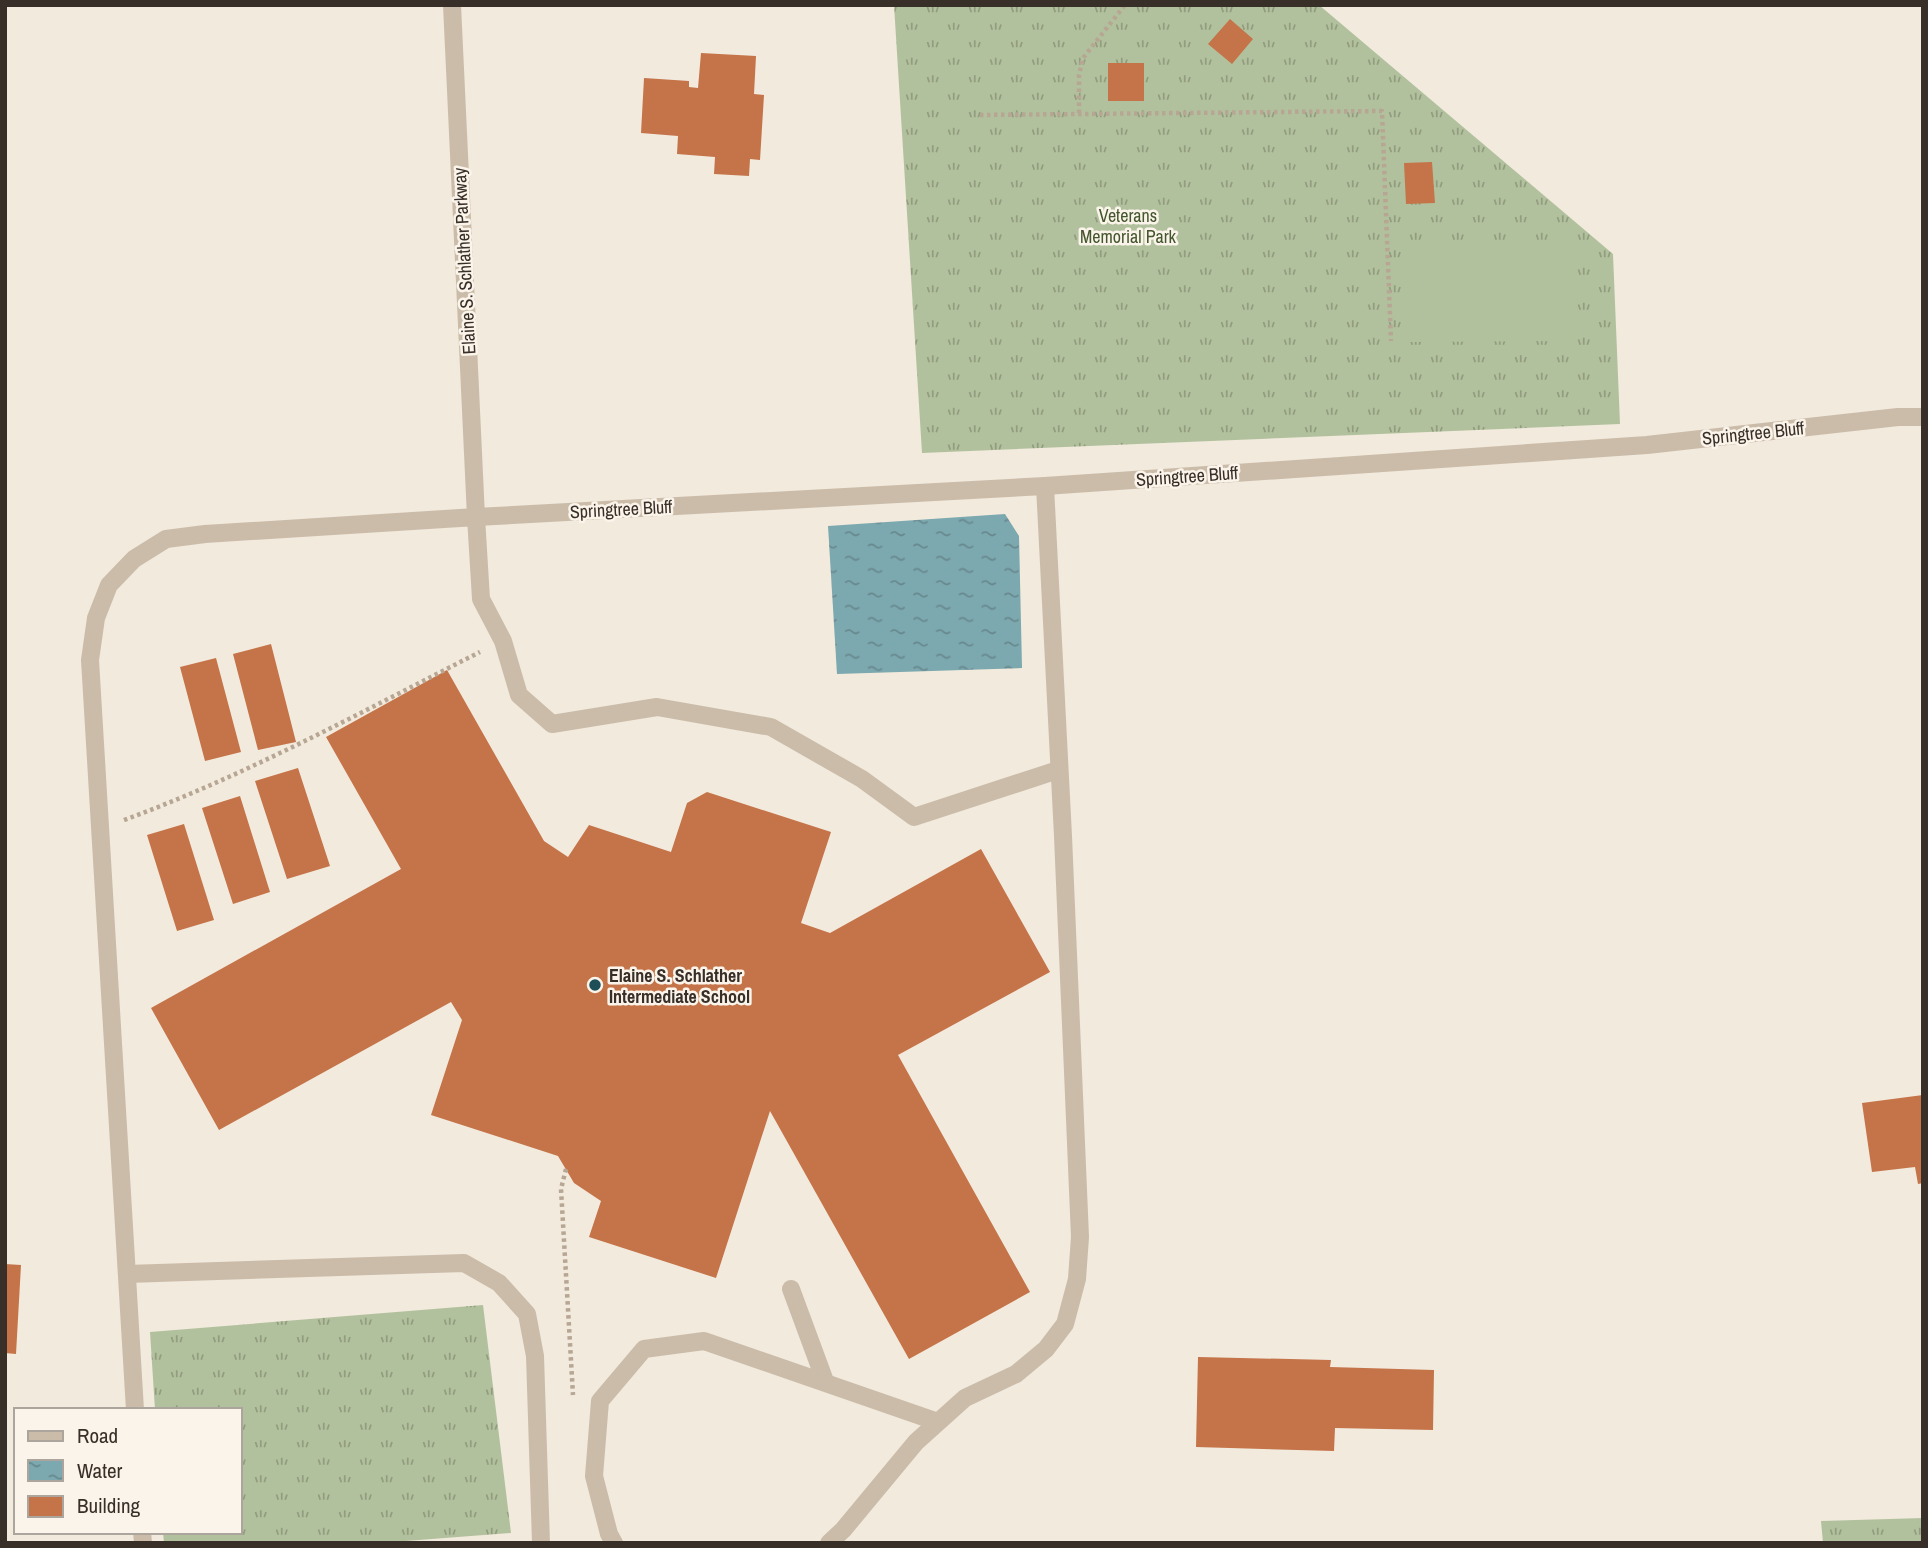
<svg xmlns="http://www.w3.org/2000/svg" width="1928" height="1548" viewBox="0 0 1928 1548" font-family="'Archivo Narrow',sans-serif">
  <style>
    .grass { fill: url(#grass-tufts) }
    .pitch { fill: #b2c19d }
    .water { fill: url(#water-ripples) }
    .building { fill: #c57348 }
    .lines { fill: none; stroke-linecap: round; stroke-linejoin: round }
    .path { stroke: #b6a693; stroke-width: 4.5; stroke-dasharray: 3.5 3.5; stroke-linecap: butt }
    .service { stroke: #cbbca9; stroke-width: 18 }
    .minor { stroke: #cbbca9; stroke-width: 18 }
    .poi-dot { fill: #1e4f59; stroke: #faf4ea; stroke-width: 2.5 }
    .labels { text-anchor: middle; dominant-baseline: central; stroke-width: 5; stroke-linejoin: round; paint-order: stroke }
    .park-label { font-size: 18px; fill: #43562d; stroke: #faf4ea }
    .street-label { font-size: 18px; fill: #382f29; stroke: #faf4ea }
    .poi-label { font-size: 18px; font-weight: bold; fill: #382f29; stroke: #faf4ea; text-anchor: start }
  </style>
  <defs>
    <pattern id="grass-tufts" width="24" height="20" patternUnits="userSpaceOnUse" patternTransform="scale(1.75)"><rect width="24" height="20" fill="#b2c19d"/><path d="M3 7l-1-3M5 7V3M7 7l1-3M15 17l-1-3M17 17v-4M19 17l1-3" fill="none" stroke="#929d80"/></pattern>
    <pattern id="water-ripples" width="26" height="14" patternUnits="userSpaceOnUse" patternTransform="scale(1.75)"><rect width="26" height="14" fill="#7ca8af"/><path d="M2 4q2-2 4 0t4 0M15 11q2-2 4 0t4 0" fill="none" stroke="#67898e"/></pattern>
  </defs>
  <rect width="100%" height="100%" fill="#f2eadd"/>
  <!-- grass -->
  <path class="grass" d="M894,5H1319L1613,254L1620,424L922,453Z
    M483,1305L511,1533L380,1543H164L163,1532H240V1410H155L150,1332Z
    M1923,1518V1543H1823L1821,1521Z"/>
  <!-- pitch -->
  <path class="pitch" d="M1569,246L1570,341L1410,342L1409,248Z"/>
  <!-- water -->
  <path class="water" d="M1005,514L1019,536L1022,668L837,674L828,526Z"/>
  <!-- building -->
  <path class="building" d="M1230,19L1253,39L1232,64L1208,44Z
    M701,53L756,56L754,94L764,95L760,160L750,159L749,176L714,174L715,157L677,154L678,136L641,133L644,78L689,81V87L698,88Z
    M1108,63H1144V101H1108Z
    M1432,162L1435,203L1406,204L1404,163Z
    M271,644L296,742L258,750L233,654Z
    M216,658L241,752L205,761L180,667Z
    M447,670L544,841L568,857L589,825L671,852L687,803L707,792L831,832L801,923L830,933L981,849L1050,972L898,1055L1030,1292L909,1359L770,1111L716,1278L589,1237L601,1201L574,1183L558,1156L431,1115L462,1020L451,1002L219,1130L151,1008L401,869L326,737Z
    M298,768L330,866L287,879L255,781Z
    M240,796L270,892L233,904L202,808Z
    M184,824L214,920L177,931L147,835Z
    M1923,1095V1183L1918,1184L1915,1167L1872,1172L1862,1103Z
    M5,1264L21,1265L16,1354L5,1353Z
    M1198,1357L1331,1360L1330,1367L1434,1370L1433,1430L1335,1428L1334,1451L1196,1447Z"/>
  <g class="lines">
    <!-- path -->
    <path class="path" d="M1079,113V75L1083,58L1125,5
      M980,115L1382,111L1391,341
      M124,820C247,775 363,711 480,652
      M566,1169L561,1189L573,1395"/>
    <!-- service -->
    <path class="service" d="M127,1274L464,1263L499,1283L527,1314L535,1356L541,1543
      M791,1289L825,1381
      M135,1410L90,660L96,618L109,585L134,559L166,539L205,534L476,517L481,599L503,641L519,695L552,724L657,707L771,727L862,779L914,817L1058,770
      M142,1532L143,1543
      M614,1543L609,1534L594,1476L600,1401L644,1349L704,1341L938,1422
      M829,1543L843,1530L916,1442L965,1398L1016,1374L1046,1349L1065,1324L1077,1279L1080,1237L1063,836L1045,486"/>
    <!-- minor -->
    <path class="minor" d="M452,5L476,517L1045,486L1647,445L1898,417H1923"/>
  </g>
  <!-- markers -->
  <circle class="poi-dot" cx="595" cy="985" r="7"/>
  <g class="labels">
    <!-- park labels -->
    <g class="park-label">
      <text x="1128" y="215">Veterans<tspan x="1128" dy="21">Memorial Park</tspan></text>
    </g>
    <!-- street labels -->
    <g class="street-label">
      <text transform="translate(464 261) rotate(-93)">Elaine S. Schlather Parkway</text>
      <text transform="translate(1753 433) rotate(-6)">Springtree Bluff</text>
      <text transform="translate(1187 476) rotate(-4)">Springtree Bluff</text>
      <text transform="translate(621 509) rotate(-3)">Springtree Bluff</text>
    </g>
    <!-- poi labels -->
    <g class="poi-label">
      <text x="609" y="975">Elaine S. Schlather<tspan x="609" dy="21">Intermediate School</tspan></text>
    </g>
  </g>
  <!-- border -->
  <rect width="1928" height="1548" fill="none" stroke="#382f29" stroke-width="14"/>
  <!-- legend -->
  <rect x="14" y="1408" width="228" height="126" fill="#faf4ea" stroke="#aca59d" stroke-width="2"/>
  <rect x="28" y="1431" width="35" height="10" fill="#cbbca9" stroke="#aca59d" stroke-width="2"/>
  <text x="77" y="1443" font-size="21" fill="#382f29">Road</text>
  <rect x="28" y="1460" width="35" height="21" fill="url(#water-ripples)" stroke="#aca59d" stroke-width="2"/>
  <text x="77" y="1478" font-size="21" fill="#382f29">Water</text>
  <rect x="28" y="1496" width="35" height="21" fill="#c57348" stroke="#aca59d" stroke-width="2"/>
  <text x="77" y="1513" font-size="21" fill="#382f29">Building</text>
</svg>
